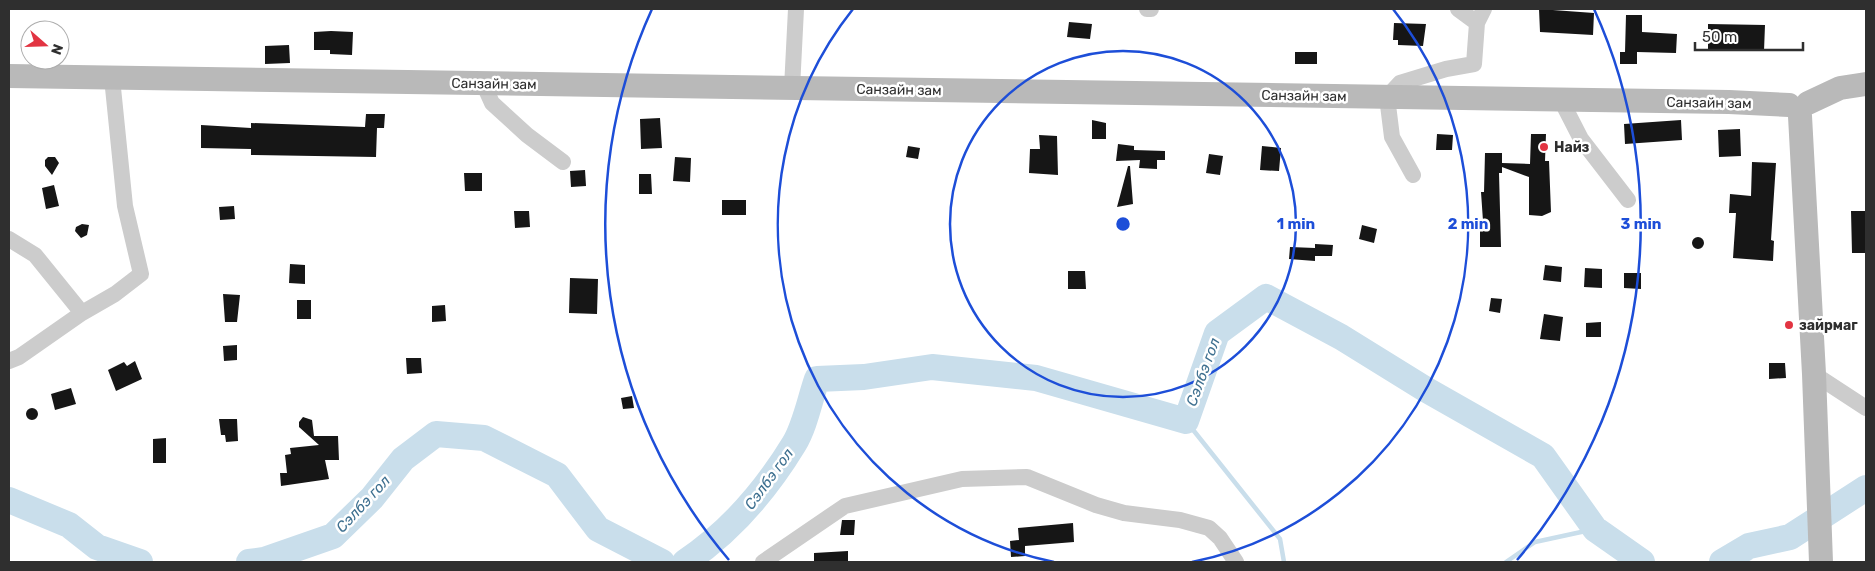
<svg xmlns="http://www.w3.org/2000/svg" width="1875" height="571" viewBox="0 0 1875 571" font-family="Rubik,sans-serif">
  <style>
    .lines { fill: none; stroke-linecap: round; stroke-linejoin: round }
    .stream { stroke: #c9deeb; stroke-width: 4.5 }
    .river { stroke: #c9deeb; stroke-width: 26 }
    .building { fill: #161616 }
    .minor { stroke: #ccc; stroke-width: 16 }
    .secondary { stroke: #b9b9b9; stroke-width: 24 }
    .ring { fill: none; stroke: #1d4ed8; stroke-width: 2.5 }
    .poi-dot { fill: #e23442; stroke: #fff; stroke-width: 2 }
    .labels { text-anchor: middle; dominant-baseline: central; stroke-width: 5; stroke-linejoin: round; paint-order: stroke }
    .street-label { font-size: 14px; fill: #2f2f2f; stroke: #fff }
    .poi-label { font-size: 14px; font-weight: bold; fill: #2f2f2f; stroke: #fff; text-anchor: start }
    .water-label { font-size: 15px; font-style: italic; fill: #3e7090; stroke: #fff }
    .centre { fill: #1d4ed8; stroke: #fff; stroke-width: 2.5 }
    .ring-label { font-size: 15px; text-anchor: middle; font-weight: bold; fill: #1d4ed8; stroke: #fff; stroke-width: 5; stroke-linejoin: round; paint-order: stroke }
  </style>
  <rect width="100%" height="100%" fill="#fff"/>
  <g class="lines">
    <!-- stream -->
    <path class="stream" d="M1186,421L1280,539L1284,562
      M1506,562L1535,542L1595,529"/>
    <!-- river -->
    <path class="river" d="M9,500L69,525L97,547L140,562
      M249,562L264,560L333,536L372,498L403,459L436,434L484,438L557,475L598,529L662,562
      M685,562C730,532 766,490 794,444C805,426 810,399 817,379L864,377L932,367L1036,378L1186,421L1217,333L1266,297L1341,337L1425,389L1543,456L1595,529L1642,562
      M1722,562L1749,546L1790,537L1866,488"/>
  </g>
  <!-- building -->
  <path class="building" d="M1539,9L1594,13L1593,35L1540,32Z
    M1626,15H1642V32L1677,34L1676,53L1637,52V64H1620V52H1625Z
    M1069,22L1092,24L1090,39L1067,37Z
    M1394,23L1426,24L1423,46L1398,45V40H1393Z
    M1708,24L1765,25L1764,51L1708,50Z
    M331,31L353,32L352,55L330,54V50H314V32Z
    M289,45L290,63L265,64V46Z
    M1295,52H1317V64H1295Z
    M366,114H385L384,128H377L376,157L251,155V149L201,148V125L251,128V123L365,127Z
    M660,118L662,148L641,149L640,119Z
    M1092,120L1106,123V139H1092Z
    M1681,120L1682,140L1625,144L1624,124Z
    M1740,129L1741,156L1719,157L1718,130Z
    M1437,134L1453,135L1452,150H1436Z
    M1531,134H1546L1545,161H1549L1551,212L1542,216L1529,215V177L1502,167V173H1499L1501,247H1480V221H1483L1481,192H1484L1485,153H1502V163L1530,164Z
    M1039,135L1057,136L1058,175L1029,173L1030,149H1040Z
    M1118,144L1134,146V150L1165,151V160H1157V169L1139,168L1140,160L1116,161Z
    M908,146L920,148L918,159L906,157Z
    M1262,146L1281,148L1279,171L1260,170Z
    M1209,154L1223,156L1220,175L1206,173Z
    M48,157H55L59,163L52,175L45,166V160Z
    M675,157L691,158L690,182L673,181Z
    M1752,162L1776,163L1771,240L1774,241L1773,261L1733,258L1736,213H1729L1730,194L1751,196Z
    M1128,166H1130L1133,204L1117,207Z
    M585,170L586,186L571,187L570,171Z
    M464,173H482V191H465Z
    M639,174H651L652,194H639Z
    M54,185L59,206L46,209L42,188Z
    M722,200H746V215H722Z
    M234,206L235,219L220,220L219,207Z
    M514,211H529L530,227L515,228Z
    M1851,211H1866V253H1852Z
    M82,224L89,225L87,235L81,238L75,231L76,227Z
    M1362,225L1377,229L1374,243L1359,239Z
    M1692 243a6 6 0 1 1 12 0a6 6 0 1 1-12 0Z
    M1315,244L1333,245L1332,256H1315V261L1289,259L1290,247L1315,248Z
    M290,264L305,265V284L289,283Z
    M1545,265L1562,267L1561,282L1543,280Z
    M1585,268L1602,269V288L1584,287Z
    M1068,271H1085L1086,289H1068Z
    M1624,273H1641V289L1624,288Z
    M570,278L598,279L597,314L569,313Z
    M223,294L240,295L237,322H225Z
    M1491,298L1502,299L1500,313L1489,311Z
    M297,300H311V319H297Z
    M445,305L446,321L432,322V306Z
    M1544,314L1563,317L1560,341L1540,339Z
    M1601,322V337H1586V323Z
    M237,345V360L224,361L223,346Z
    M406,358H421L422,373L407,374Z
    M135,361L142,379L116,391L108,370L124,362L127,366Z
    M1769,363H1785L1786,378L1769,379Z
    M71,388L76,404L55,410L51,394Z
    M632,396L634,408L623,409L621,398Z
    M26 414a6 6 0 1 1 12 0a6 6 0 1 1-12 0Z
    M303,417L312,420L314,436H338L339,460H325L329,479L281,486L280,473H287L285,455L291,454L290,448L319,445L299,427V422Z
    M219,419H237L238,441L226,442L225,435H221Z
    M166,438V463H153V439Z
    M842,520H855L854,535H840Z
    M1073,523L1074,542L1025,546V556L1011,557L1010,541L1019,540L1018,528Z
    M848,551V562H814V553Z"/>
  <g class="lines">
    <!-- minor -->
    <path class="minor" d="M1147,9H1151
      M1458,9L1477,23
      M483,83L492,103L527,135L563,162
      M792,88L796,9
      M1561,100L1581,139L1628,200
      M1413,175L1392,137L1387,97L1400,83L1446,69L1474,64L1477,23L1484,9
      M9,239L35,255L82,313L19,357L9,361
      M82,313L115,294L141,274L125,206L112,78
      M1814,374L1866,408
      M763,562L845,506L962,479L1027,477L1096,505L1124,513L1180,520L1209,528L1220,538L1236,562"/>
    <!-- secondary -->
    <path class="secondary" d="M9,76L1729,102L1789,105
      M1808,103L1840,88L1866,84
      M1800,116L1814,374L1821,562"/>
  </g>
  <!-- distance rings -->
  <g class="ring">
    <circle cx="1123" cy="224" r="173"/>
    <path d="M1054 562A345 345 0 0 1 853 9M1393 9A345 345 0 0 1 1192 562"/>
    <path d="M729 560A518 518 0 0 1 652 9M1594 9A518 518 0 0 1 1517 560"/>
  </g>
  <!-- markers -->
  <g class="poi-dot">
    <circle cx="1544" cy="147" r="5"/>
    <circle cx="1789" cy="325" r="5"/>
  </g>
  <g class="labels">
    <!-- street labels -->
    <g class="street-label">
      <text transform="translate(494 84) rotate(1)">Санзайн зам</text>
      <text transform="translate(899 90) rotate(1)">Санзайн зам</text>
      <text transform="translate(1304 96) rotate(1)">Санзайн зам</text>
      <text transform="translate(1709 103) rotate(1)">Санзайн зам</text>
    </g>
    <!-- poi labels -->
    <g class="poi-label">
      <text x="1554" y="147">Найз</text>
      <text x="1799" y="325">зайрмаг</text>
    </g>
    <!-- water labels -->
    <g class="water-label">
      <text transform="translate(1203 372) rotate(-70)">Сэлбэ гол</text>
      <text transform="translate(769 479) rotate(-54)">Сэлбэ гол</text>
      <text transform="translate(363 504) rotate(-47)">Сэлбэ гол</text>
    </g>
  </g>
  <circle cx="1123" cy="224" r="8" class="centre"/>
  <g class="ring-label">
    <text x="1296" y="229">1 min</text>
    <text x="1468" y="229">2 min</text>
    <text x="1641" y="229">3 min</text>
  </g>
  <!-- border -->
  <rect width="1875" height="571" fill="none" stroke="#2f2f2f" stroke-width="20"/>
  <!-- north arrow -->
  <g transform="translate(45 45) rotate(110)"><circle r="24" fill="#ffffff" stroke="#acacac"/>
  <path d="M0-4L9 19L0 12L-9 19Z" fill="#e23442"/>
  <text y="-8" font-size="14" font-weight="bold" text-anchor="middle" fill="#2f2f2f">N</text>
  </g>
  <!-- scale -->
  <path d="M1695 42v8h108v-8" fill="none" stroke="#2f2f2f" stroke-width="2.5"/>
  <text x="1702" y="42" font-size="15" fill="#2f2f2f" stroke="#ffffff" stroke-width="4" paint-order="stroke">50 m</text>
</svg>
